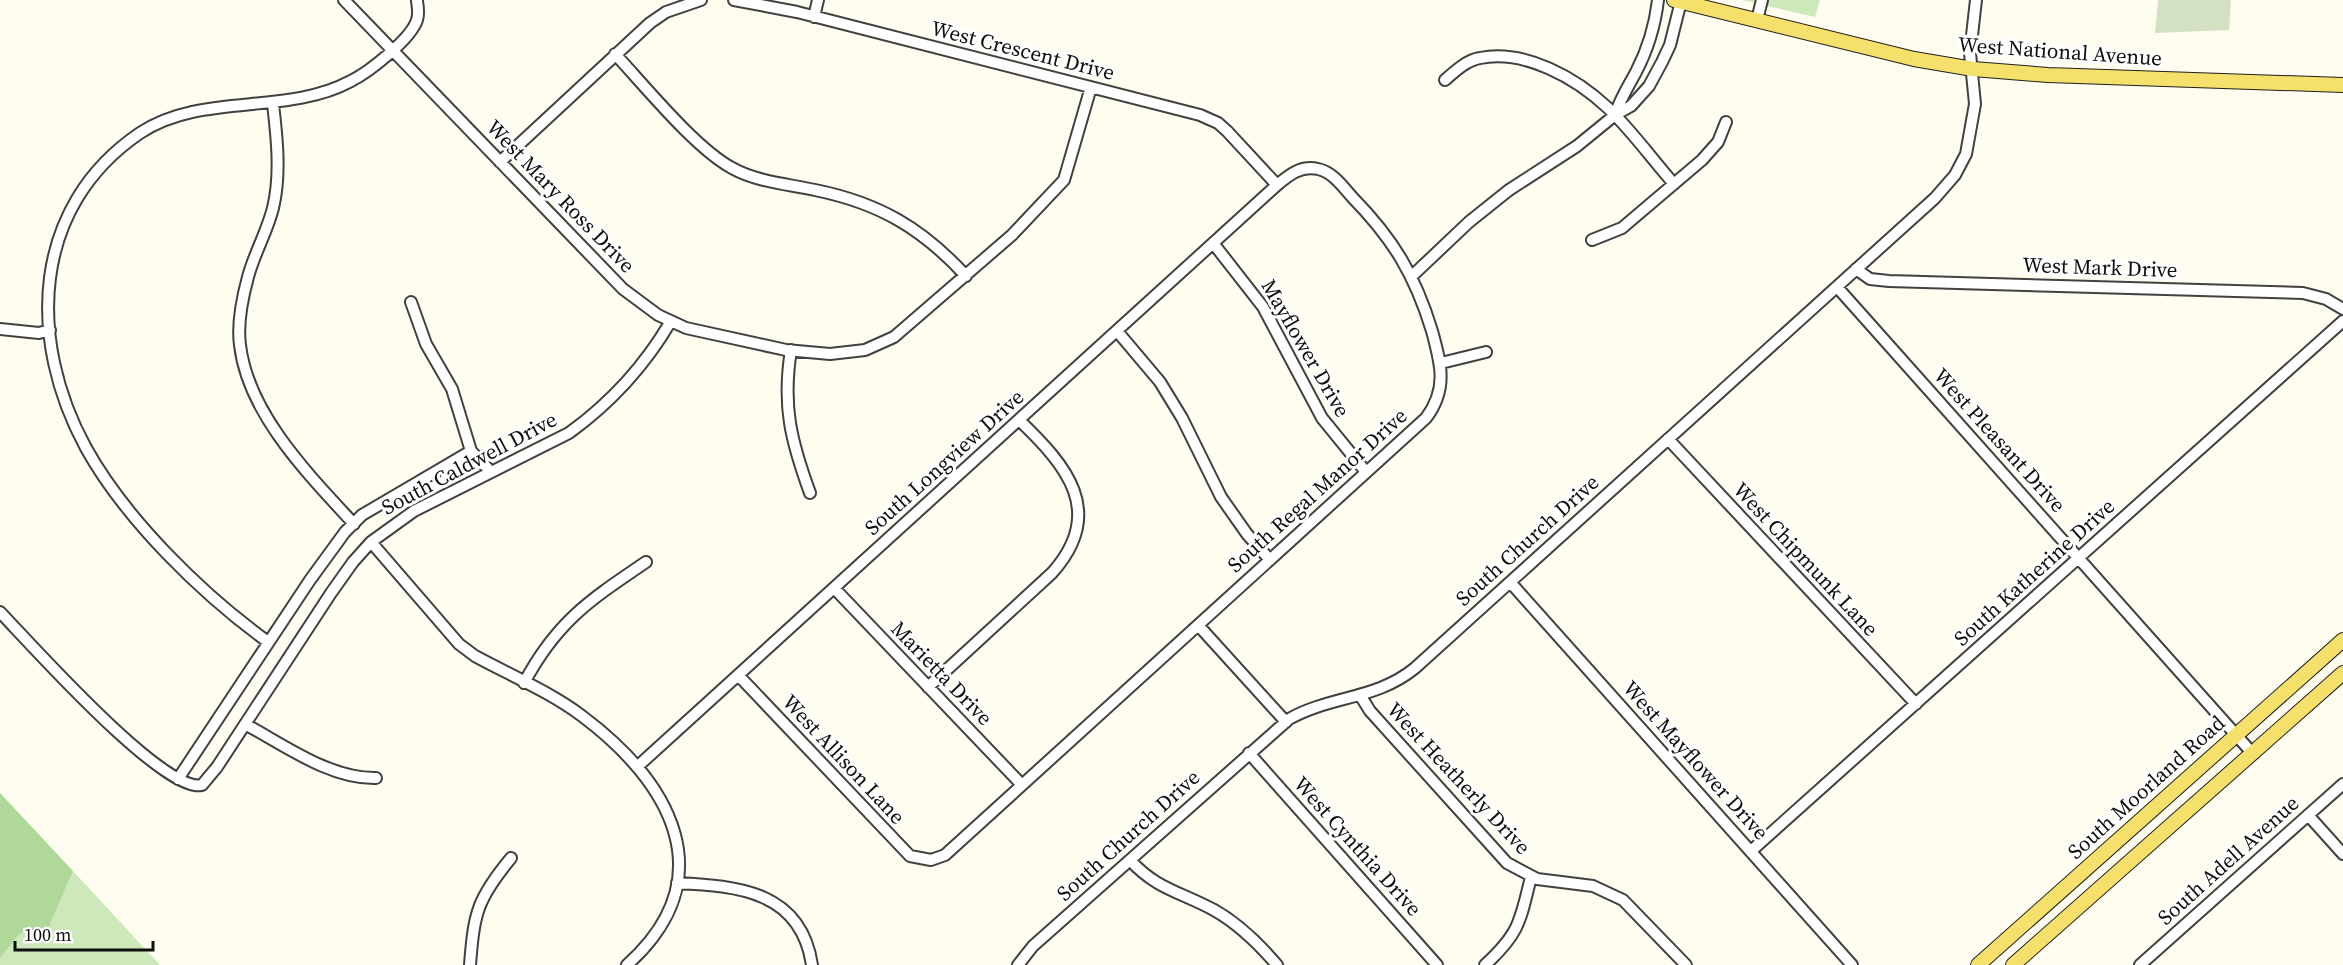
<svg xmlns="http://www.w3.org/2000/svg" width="2343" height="965" viewBox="0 0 2343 965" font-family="'Source Serif 4',serif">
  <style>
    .green { fill: #cde8ba }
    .forest { fill: #afd89a }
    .cemetery { fill: #d3e0c1 }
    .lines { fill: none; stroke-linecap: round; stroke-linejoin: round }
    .minor-casing { stroke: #414141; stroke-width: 14 }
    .major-casing { stroke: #1f1f1f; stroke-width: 16 }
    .minor { stroke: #fff; stroke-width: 10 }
    .major { stroke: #f4e06a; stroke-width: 14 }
    .labels { text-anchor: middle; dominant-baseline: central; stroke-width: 6; stroke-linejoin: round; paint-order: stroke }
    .street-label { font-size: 21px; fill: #0e0e0e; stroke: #fff }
  </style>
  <rect width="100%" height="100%" fill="#fefdef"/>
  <!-- green -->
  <path class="green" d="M1742,0H1820L1815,17Z
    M73,871L160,965H0V958L18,934L49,927Z"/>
  <!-- forest -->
  <path class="forest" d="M0,793L73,871L49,927L19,934L0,958Z"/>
  <!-- cemetery -->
  <path class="cemetery" d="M2158,0H2231L2229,30L2155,33Z"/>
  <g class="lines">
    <defs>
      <path id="minor" d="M344,0L623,289L658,315L686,328L786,350L830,354L865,350L894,337L1012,235L1064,180L1091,87
        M734,0L797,12L1200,115L1218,123L1227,131L1277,185
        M814,17L818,0
        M1757,20L1762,0
        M615,54C645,86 695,148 732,168C757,182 788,184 815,190C879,203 922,228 966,276
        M1445,80C1455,71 1467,60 1480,58C1525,49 1576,78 1608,108C1632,131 1652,159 1674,184
        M273,104C277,138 281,175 273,208C267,232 254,254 248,277C242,299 237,323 240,345C248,414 309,475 354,524
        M1615,115C1620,99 1628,87 1636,72C1648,49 1655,26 1658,0
        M500,162L650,23L666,12L701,0
        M1592,240L1622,228L1702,160L1718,142L1726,122
        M1213,243L1263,307L1322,418L1366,472
        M1856,269L1870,279L1889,281L2303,293L2326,299L2343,309
        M1412,276L1469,222L1509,190L1577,146L1615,115L1631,106L1649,86L1662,62L1670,45L1681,1
        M1837,287L2253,754
        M411,302L426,344L452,389L471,451L491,472
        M0,329L39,333L50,330
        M1117,331L1160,382L1182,418L1221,497L1247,534L1270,560
        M791,350C782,406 791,441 810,493
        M1441,363L1486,352
        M1668,439L1916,704
        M371,542L459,644L475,656C510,675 550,692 582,716C670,782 725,877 627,965
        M1510,582L1852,965
        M834,588L1022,785
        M0,612C30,643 164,794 202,785L217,767L331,593L353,562L371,542L414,511L569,433C612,402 644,367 671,321
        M1198,625L1286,722
        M268,642C202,594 126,520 86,448C27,340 31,207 140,133C202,92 286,116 351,81C369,72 411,39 417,20C419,14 418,7 417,1
        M524,683C557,621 590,600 646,562
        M928,687L1052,573C1107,512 1066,465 1019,420
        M1360,695L1370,711L1507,863L1537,879L1593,886L1623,900L1686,965
        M245,724C284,745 330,779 376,778
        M1249,753L1437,965
        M637,767L649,756L1277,185C1289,175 1301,165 1318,169C1333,172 1343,187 1353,198C1393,239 1415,275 1432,331C1441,364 1448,389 1426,418L945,855L931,860L910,856L738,675
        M178,779L310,580L345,532L362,515L471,451
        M2308,815L2343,854
        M1751,851L2343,321
        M1130,860C1156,889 1181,892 1214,910C1239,924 1259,944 1277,965
        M677,883C738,886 801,891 812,965
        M470,965C474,913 477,899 511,858
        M1018,965L1033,946L1289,719C1332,695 1376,700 1415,668L1935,198L1955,175L1966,154L1975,104L1970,53L1976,0
        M1485,965C1520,933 1520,921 1531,877
        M2140,965L2343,784"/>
      <path id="major" d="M1674,0L1914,59L1973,69L2048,75L2343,85
        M1978,965L2343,640
        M2013,965L2343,673"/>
    </defs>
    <!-- minor casing -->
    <use href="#minor" class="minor-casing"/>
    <!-- major casing -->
    <use href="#major" class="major-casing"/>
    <!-- minor -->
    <use href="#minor" class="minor"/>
    <!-- major -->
    <use href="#major" class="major"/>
  </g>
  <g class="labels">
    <!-- street labels -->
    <g class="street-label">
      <text transform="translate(1023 50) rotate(14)">West Crescent Drive</text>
      <text transform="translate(2060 51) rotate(4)">West National Avenue</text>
      <text transform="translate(561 196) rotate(46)">West Mary Ross Drive</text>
      <text transform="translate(2100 267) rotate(2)">West Mark Drive</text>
      <text transform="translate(1306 348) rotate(60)">Mayflower Drive</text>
      <text transform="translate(2000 440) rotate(48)">West Pleasant Drive</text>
      <text transform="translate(944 462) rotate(-42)">South Longview Drive</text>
      <text transform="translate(469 463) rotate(-28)">South Caldwell Drive</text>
      <text transform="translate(1317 490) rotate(-42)">South Regal Manor Drive</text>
      <text transform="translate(1527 540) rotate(-42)">South Church Drive</text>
      <text transform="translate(1806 559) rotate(47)">West Chipmunk Lane</text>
      <text transform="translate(2034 572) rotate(-42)">South Katherine Drive</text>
      <text transform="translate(942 673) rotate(46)">Marietta Drive</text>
      <text transform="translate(844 759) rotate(47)">West Allison Lane</text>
      <text transform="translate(1696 760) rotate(48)">West Mayflower Drive</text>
      <text transform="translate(1459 778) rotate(47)">West Heatherly Drive</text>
      <text transform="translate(2146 787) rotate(-42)">South Moorland Road</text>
      <text transform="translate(1128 835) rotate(-42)">South Church Drive</text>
      <text transform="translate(1358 846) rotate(48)">West Cynthia Drive</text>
      <text transform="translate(2228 860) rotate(-42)">South Adell Avenue</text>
    </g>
  </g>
  <!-- scale -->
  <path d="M15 941v9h138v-9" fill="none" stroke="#0e0e0e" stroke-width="3"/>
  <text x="24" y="941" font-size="18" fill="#0e0e0e" stroke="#ffffff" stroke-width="4.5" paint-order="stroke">100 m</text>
</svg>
